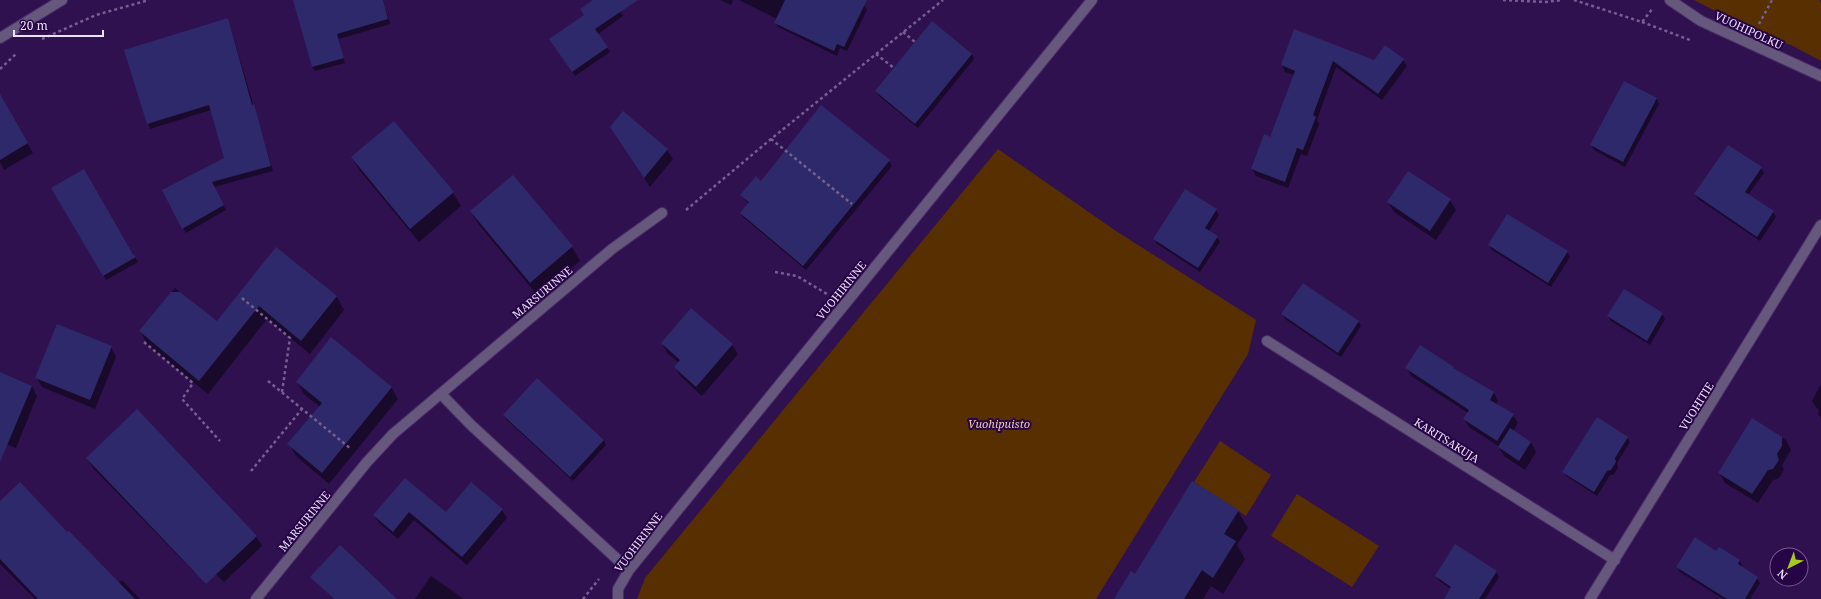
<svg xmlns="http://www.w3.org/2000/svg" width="1821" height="599" viewBox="0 0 1821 599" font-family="'Noto Serif',serif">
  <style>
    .green { fill: #582f00 }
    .shadow { fill: #0007 }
    .building { fill: #2e296a }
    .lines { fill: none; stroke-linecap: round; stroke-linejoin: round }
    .minor-casing { stroke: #4a2e68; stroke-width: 12 }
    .path { stroke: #766090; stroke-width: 2.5; stroke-dasharray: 3 3; stroke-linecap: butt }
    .minor { stroke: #66587c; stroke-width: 10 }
    .labels { text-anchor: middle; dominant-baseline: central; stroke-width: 4; stroke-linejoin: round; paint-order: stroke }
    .street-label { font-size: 11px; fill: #ebe2fa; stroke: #260445 }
    .park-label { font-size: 11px; font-style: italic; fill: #f5cdaa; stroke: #260445 }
  </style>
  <rect width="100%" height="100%" fill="#301150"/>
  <!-- green -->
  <path class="green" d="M1694,0H1819L1821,2V61L1791,45L1768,38Z
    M998,149L1116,231L1256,320L1248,354L1096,599H637L645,578Z
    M1220,441L1271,475L1246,516L1194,482Z
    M1297,494L1379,546L1352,587L1271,536Z"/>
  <!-- shadow -->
  <path class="shadow" d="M298,0H383L390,24L339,39L345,63L315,71L312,67Z
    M595,0H613L623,16L598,34L610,52L575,76L553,44L585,15Z
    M720,0H733L731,5Z
    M739,0H854L864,5L867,10L847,51L840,48L837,56L778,27L775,23L777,19Z
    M228,19L273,171L214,187L226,210L186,233L183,228L225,159L211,110L150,129L125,51Z
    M1294,31L1375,61L1403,60L1407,66L1382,100L1336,67L1317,120L1319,124L1307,156L1301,154L1288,188L1256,176L1252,169L1271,138L1294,75L1285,72L1282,65Z
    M972,54L974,59L918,128L879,96L876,91Z
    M1625,82L1657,99L1659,104L1625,167L1594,150L1591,145Z
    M623,113L667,150L673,159L650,187L611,128Z
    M11,115L33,153L4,170L0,162V121Z
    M352,158L453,193L461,206L419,242L360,171Z
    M889,161L892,166L806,270L744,218L741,214L749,204L742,195L761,182Z
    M1761,168L1764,173L1748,195L1773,212L1776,217L1760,241L1698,199L1695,194Z
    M84,170L138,262L106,280L52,188Z
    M1408,172L1450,200L1456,210L1436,240L1394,212L1388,202Z
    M1216,210L1219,215L1208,232L1217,237L1220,242L1200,272L1157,244L1154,239Z
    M471,212L572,247L580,261L538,296L479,225Z
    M1489,245L1567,252L1570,257L1551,287L1492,250Z
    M277,249L337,297L344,310L310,354L267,319L208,394L148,345L140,331L175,288L217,322Z
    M1303,284L1359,322L1361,326L1341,357L1285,319L1282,314Z
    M1662,314L1665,319L1650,345L1611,321L1608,316Z
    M662,343L732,345L738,354L702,396L681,377L675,367L679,363L667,353Z
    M111,347L116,357L95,409L42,387L36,377Z
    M1453,367L1455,371L1494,393L1498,401L1496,405L1513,415L1518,423L1513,431L1531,442L1536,452L1525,470L1504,456L1498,446L1469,427L1464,419L1468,413L1411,376L1407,368Z
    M0,373L32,386L37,396L16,448L0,442Z
    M537,379L604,440L606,445L573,481L507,420L504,416Z
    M297,382L391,387L398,399L329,484L296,456L289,444L320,407L304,394Z
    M1821,384V419L1818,414L1819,411L1812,401Z
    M1753,420L1786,440L1791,450L1782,465L1784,470L1778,479L1773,480L1758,503L1725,483L1719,473Z
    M1627,438L1630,442L1617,463L1618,468L1613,475H1610L1597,496L1566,476L1564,472Z
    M87,458L256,536L262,546L224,582L203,562L194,572L93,468Z
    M405,479L446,513L502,510L507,518L467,565L414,520L398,539L379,523L374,515Z
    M0,502L67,534L118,583L122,580L140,599H35L0,564Z
    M1238,511L1248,528L1237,545L1245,559L1223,594L1211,586L1203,599H1115L1135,575Z
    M1719,548L1740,561L1742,566L1741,568L1757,578L1760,583L1750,599H1723L1680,572L1677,567L1717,552Z
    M1496,572L1499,577L1485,599H1466L1439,581L1436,576Z
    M431,576L464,599H415Z
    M317,582L376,599H333Z"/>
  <!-- building -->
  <path class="building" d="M293,0H383L388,19L337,34L344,58L312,67Z
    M593,0H638L595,29L608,47L572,72L549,39L584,15L580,9Z
    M785,0H867L844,47L837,44L834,51L774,23Z
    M228,18L252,105L254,104L271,166L212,182L224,205L182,229L162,190L224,158L209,105L147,124L124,50Z
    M932,21L972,54L915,124L875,91Z
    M1294,29L1374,60L1385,45L1404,59L1378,94L1333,61L1313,115L1316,117L1303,150L1297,148L1285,182L1251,169L1264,134L1270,137L1295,71L1281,65Z
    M1624,81L1657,98L1623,162L1590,145Z
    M0,94L28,143L0,160Z
    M821,105L890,160L803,266L740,213L749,202L740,195L756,176L761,181Z
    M623,111L668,149L644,178L610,127Z
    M394,121L454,192L410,229L351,157Z
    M1728,145L1762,167L1745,192L1774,211L1757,237L1694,194Z
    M84,169L133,254L136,257L103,276L51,188Z
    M1408,171L1451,199L1430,231L1387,202Z
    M513,175L573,246L530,283L470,211Z
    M1185,189L1217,209L1205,228L1218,236L1198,268L1153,239Z
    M1507,214L1568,251L1548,283L1488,245Z
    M276,247L337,296L301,341L259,306L199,381L139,331L171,292H180L217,321Z
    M1303,283L1359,321L1338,353L1281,314Z
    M1624,289L1663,313L1647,341L1607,316Z
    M691,308L733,344L696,387L674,367L680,360L661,343Z
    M57,324L112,346L90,400L35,378Z
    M331,337L392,387L322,473L287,444L322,403L296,382Z
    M1420,345L1454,367L1453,368L1494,392L1490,400L1514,414L1497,441L1463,419L1469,410L1405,368Z
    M0,372L32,386L0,462Z
    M537,378L604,440L570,477L503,415Z
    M137,409L257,536L206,584L86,458Z
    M1597,417L1628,437L1615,458L1616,462L1611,470L1607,471L1594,492L1562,472Z
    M1752,418L1782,437V446L1777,454L1779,460L1773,469L1768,470L1752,494L1718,473Z
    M1510,428L1531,442L1519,461L1498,447Z
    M405,478L446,512L471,482L503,509L462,557L409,512L393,532L373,515Z
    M1192,481L1239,510L1224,534L1236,541L1213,578L1202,570L1184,599H1114L1131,571L1135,574Z
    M20,482L67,532L69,531L135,599H38L0,559V501Z
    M1695,537L1716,551L1719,547L1740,560L1738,564L1758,577L1745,599H1727L1676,567Z
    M1455,544L1497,571L1479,599H1444L1451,587L1435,576Z
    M340,545L353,557L397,599H334L310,577Z"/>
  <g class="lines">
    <defs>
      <path id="minor" d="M1670,0L1701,21L1821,76
        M0,38L62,0
        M1267,341L1615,560
        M441,394L471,425L629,570
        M256,599L367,462L393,434L612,249L662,213
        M618,599V589L629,570L1092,0
        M1590,599L1821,225"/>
    </defs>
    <!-- minor casing -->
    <use href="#minor" class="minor-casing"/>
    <!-- path -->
    <path class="path" d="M1503,0L1545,2L1563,0
      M1574,0L1642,22L1653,8
      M1642,22L1690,40
      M1759,24L1772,0
      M903,32L915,42
      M42,39L96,15L149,0
      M876,54L894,68
      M0,69L17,53
      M771,139L852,204
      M686,210L771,139L943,0
      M775,272L797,276L827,294
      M242,298L290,338L282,392
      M144,342L193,383L182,399L220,441
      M268,381L351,449
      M251,471L302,409
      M583,599L599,579"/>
    <!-- minor -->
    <use href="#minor" class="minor"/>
  </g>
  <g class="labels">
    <!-- street labels -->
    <g class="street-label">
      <text transform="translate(1749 30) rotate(25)">VUOHIPOLKU</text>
      <text transform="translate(841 290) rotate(-51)">VUOHIRINNE</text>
      <text transform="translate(542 292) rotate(-40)">MARSURINNE</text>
      <text transform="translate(1696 406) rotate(-58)">VUOHITIE</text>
      <text transform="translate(1447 440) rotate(32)">KARITSAKUJA</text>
      <text transform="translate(304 521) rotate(-51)">MARSURINNE</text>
      <text transform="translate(638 542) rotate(-53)">VUOHIRINNE</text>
    </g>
    <!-- park labels -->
    <g class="park-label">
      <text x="999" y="423">Vuohipuisto</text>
    </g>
  </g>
  <!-- north arrow -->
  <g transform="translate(1789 567) rotate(222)"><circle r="19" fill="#260445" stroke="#755d8d"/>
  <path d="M0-3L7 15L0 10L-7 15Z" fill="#a5c822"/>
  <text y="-6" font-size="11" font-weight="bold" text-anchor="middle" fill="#ebe2fa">N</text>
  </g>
  <!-- scale -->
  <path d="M14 30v6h89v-6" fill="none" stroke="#ebe2fa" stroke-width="2"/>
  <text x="20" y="30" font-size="12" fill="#ebe2fa" stroke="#260445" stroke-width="3" paint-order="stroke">20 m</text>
</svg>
